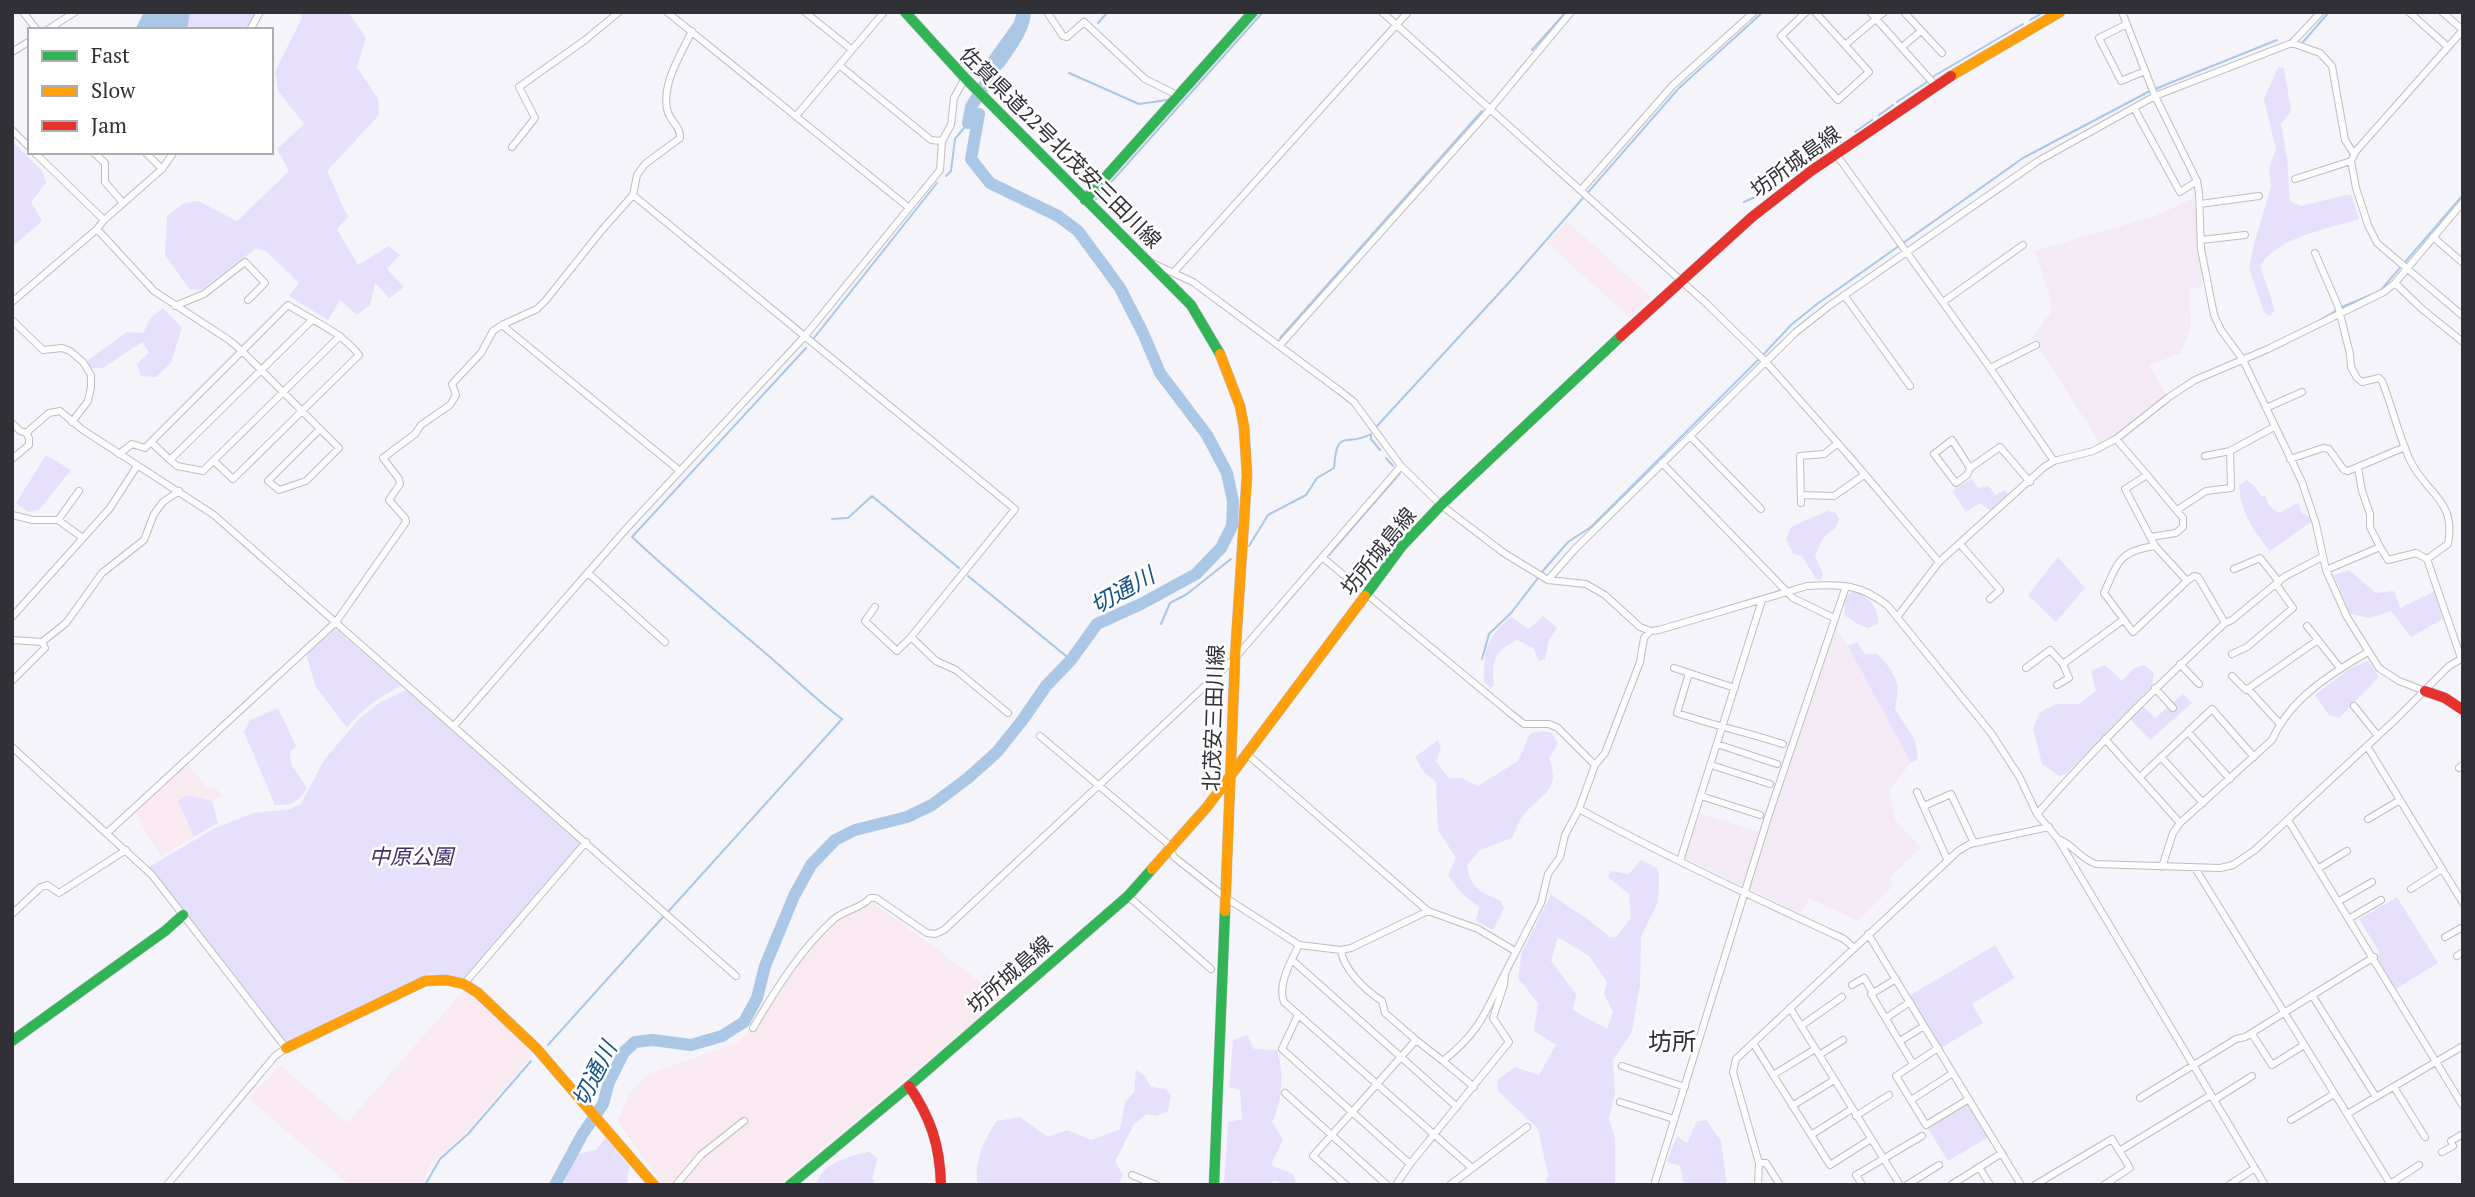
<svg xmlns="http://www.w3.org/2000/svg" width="2475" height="1197" viewBox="0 0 2475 1197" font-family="'PT Serif','Noto Sans JP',serif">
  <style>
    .industrial { fill: #f8eaf0 }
    .education { fill: #f4eaf6 }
    .green { fill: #e6e0fc; fill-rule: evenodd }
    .water { fill: #abc7e6 }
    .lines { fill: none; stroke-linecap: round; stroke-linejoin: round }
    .stream { stroke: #abc7e6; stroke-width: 2 }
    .river { stroke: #abc7e6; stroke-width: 12 }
    .street-casing { stroke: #bebdc2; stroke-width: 8 }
    .fast-casing { stroke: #bebdc2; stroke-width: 11 }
    .slow-casing { stroke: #bebdc2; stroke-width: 11 }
    .jam-casing { stroke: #bebdc2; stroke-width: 11 }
    .street { stroke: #fefdfe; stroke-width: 6 }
    .fast { stroke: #30b455; stroke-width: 10 }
    .slow { stroke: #ff9f0a; stroke-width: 10 }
    .jam { stroke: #e5322d; stroke-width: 10 }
    .labels { text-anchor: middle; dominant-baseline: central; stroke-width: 5; stroke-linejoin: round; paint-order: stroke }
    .street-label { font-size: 21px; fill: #313036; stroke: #fff }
    .park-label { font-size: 21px; font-style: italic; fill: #3f2c6b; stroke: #fff }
    .water-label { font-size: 23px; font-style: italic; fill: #155286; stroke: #fff }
    .quarter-label { font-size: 24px; fill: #313036; stroke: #fff }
  </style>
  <rect width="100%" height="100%" fill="#f5f4fa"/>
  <!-- industrial -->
  <path class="industrial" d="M1567,221L1651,297L1630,318L1547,243Z
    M187,763L206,787L216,788L222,796L212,801L187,795L178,803L194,837L160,856L134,811Z
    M873,903L937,949L1002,999L779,1185H665L650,1167L618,1121L629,1094L648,1074L737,1043L764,1015L777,990L800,956L842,915Z
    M464,990L512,1032L533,1054L465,1134L432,1163L421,1185H350L249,1099L280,1065L347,1123Z"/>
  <!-- education -->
  <path class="education" d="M2194,198L2202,286L2189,290L2191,326L2181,353L2149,365L2167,395L2114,437L2100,443L2032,338L2051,312L2052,303L2035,251L2155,216Z
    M1836,629L1848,646L1911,763L1889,790L1895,820L1921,848L1889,878L1894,885L1858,921L1809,898L1801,914L1685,858L1700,813L1766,834Z"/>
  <!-- green -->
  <path class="green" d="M190,12H256L246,30H187Z
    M300,12H348L366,38L357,67L378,99L379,115L327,171L348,217L337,229L358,265L389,246L400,255L387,269L404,287L389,298L375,283L370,305L357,315L340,300L328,320L289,296L299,283L266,251L255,249L201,290L189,289L165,255L167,216L184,203L198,201L237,221L289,171L277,149L304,124L278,91L275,71L302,18Z
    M2278,67L2284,68L2291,111L2281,124L2287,158L2290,201L2301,206L2351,194L2359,219C2326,230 2279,236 2260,266L2275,310L2270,316L2264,312L2249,268L2254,244L2271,187L2269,167L2276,150L2264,99Z
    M12,141L42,171L46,183L31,202L42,221L12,247Z
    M163,308L182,328L171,363L156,377L141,376L137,364L149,352L142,342L103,368H90L88,360L127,332L143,333L151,317Z
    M46,455L71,470L39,510L28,512L16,503Z
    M1972,479L1978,488L1989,486L1995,495L2005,490L2009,496L1991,511L1980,503L1966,512L1952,491Z
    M2247,480L2255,487L2262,497L2265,496L2269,506L2279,513L2298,503L2302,513L2310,517L2311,522L2270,551C2252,529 2241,514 2239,485Z
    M1827,511L1836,513L1839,520L1836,527L1823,538L1815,556L1823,574L1821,580L1816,579L1802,556L1793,554L1786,539L1791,527Z
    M2058,557L2085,588L2056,622L2028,595Z
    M2349,570L2376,593L2394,591L2400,608L2435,591L2443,619L2411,637L2391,611L2370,618L2350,614L2334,575Z
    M1854,591C1868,598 1879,605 1878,623L1868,628L1859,625L1844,615L1846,596Z
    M1543,616L1557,628L1549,640L1545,659L1539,661L1533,648L1517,640C1494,651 1491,661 1494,685L1491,688L1484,682C1484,648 1486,639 1511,617L1529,629Z
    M335,628L401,686C379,697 362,709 347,728L316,687L306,654Z
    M1857,642L1865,654H1878C1896,675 1901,681 1895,709L1915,740L1918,759L1911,763L1848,646Z
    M2368,661L2379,677L2339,718L2329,715L2315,695L2349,669Z
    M2105,665L2122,681L2134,668L2144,665L2154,673L2152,686L2067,773L2059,776L2042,764L2033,728L2040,712L2057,704H2079L2096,691L2091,671Z
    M406,690L585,847L464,978L432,974L416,979L285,1042L149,867L215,828L253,813L290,809L301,804L324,760L360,718L379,703Z
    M2183,694L2192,703L2150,740L2129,718L2143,706L2155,718Z
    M278,708L296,746L290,752L291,764L307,788C298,802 292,806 275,805L244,732L250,720Z
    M1541,731L1552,733L1558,744L1549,758C1561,790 1543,793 1525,813C1519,820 1516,830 1512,838L1480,850L1467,865C1470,888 1481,892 1501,901L1504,909L1493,930L1476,921L1479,907L1462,894L1448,875L1456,858L1438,830L1436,782L1424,772L1415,757L1438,740L1441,749L1436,761L1449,778H1462L1478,786L1518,761L1530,734Z
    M187,795L212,801L218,823L194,837L178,802Z
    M1641,860L1657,868L1659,876L1658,902L1641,937L1640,985L1632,1031L1613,1061L1615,1092L1609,1119L1615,1139V1185H1544L1548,1175L1538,1129L1498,1091L1497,1080L1515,1067L1539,1075L1556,1045L1534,1031L1538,1003L1518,978L1522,952L1551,895L1586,918L1610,937H1616L1631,918L1629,894L1608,877L1610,871L1629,874ZM1558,937L1589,956L1607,982L1604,994L1613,1012L1607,1029L1573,1010L1576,994L1551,961Z
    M2397,897L2438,963L2396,989L2376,956L2380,953L2359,919Z
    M1995,945L2015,978L1972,1004L1983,1023L1941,1048L1909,996Z
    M1247,1035L1254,1049L1277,1050C1284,1072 1283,1101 1272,1122L1283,1139L1271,1165L1293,1174L1296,1183C1289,1187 1281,1183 1274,1180L1270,1185H1224L1228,1122L1242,1119L1240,1090L1229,1087L1233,1040Z
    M1136,1070L1144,1075L1151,1087L1166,1089L1171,1096L1168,1111L1156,1116L1147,1114L1134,1124L1115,1162L1123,1175L1118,1185H978C973,1162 984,1139 997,1121L1020,1117L1048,1137L1067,1130L1091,1140L1120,1129L1125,1102L1134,1092Z
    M1968,1102L1989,1137L1948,1161L1927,1127Z
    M1706,1120L1721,1141L1727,1185H1684L1680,1166L1667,1162L1677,1136L1687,1143L1697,1121Z
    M606,1137L630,1167L627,1176L628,1185H563L577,1154L596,1150Z
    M869,1152L878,1158L872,1178L876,1185H816C822,1162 850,1156 869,1152Z"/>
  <!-- water -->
  <path class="water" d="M144,12H190L187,30H135Z
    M1017,12H1031C1030,33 1014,51 1003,68L988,58L1014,22Z"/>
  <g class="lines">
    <!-- stream -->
    <path class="stream" d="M2030,20L2044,12
      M1098,23L1108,12
      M2303,42L2329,12
      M1532,50L1566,12
      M1069,73L1139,104L1167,100
      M1934,76L2023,24
      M2155,89L2277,40
      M1897,102L1927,82
      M1879,115L1893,105
      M1855,132L1872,120
      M1832,147L1840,142
      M1808,159L1825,151
      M946,176L951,171L955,139L968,123
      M1760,193L1773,180L1802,162
      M1096,199L1263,12
      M1744,202L1755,197
      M2342,307L2380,291L2463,195
      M2320,320L2337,310
      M814,338L937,183
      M1280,338L1482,111
      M1763,355L1791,325L1817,304L2023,158L2150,91
      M1377,426L1514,277L1679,88L1763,12
      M1386,458L1393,466
      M832,519L848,518L872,496L959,568
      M1249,546L1268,515L1306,495L1317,478L1334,468C1337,426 1346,448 1371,434V439L1380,450
      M1329,555L1400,473
      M1541,573L1568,542L1591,527L1759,359
      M968,576L1071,660
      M1161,624L1170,603L1187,594L1231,559
      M1482,659L1489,634L1511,613L1538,578
      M667,913L842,719C814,698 790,674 763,651C719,614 675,577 632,537L806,348
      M548,1045L663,917
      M425,1185L440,1159L468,1134L531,1061"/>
    <!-- river -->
    <path class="river" d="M555,1185L582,1135L603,1104L609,1082L624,1052L635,1042L653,1040L691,1045L722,1036L744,1022L757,998L765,966L794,896L811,865L835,840L855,830L907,817L932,805L968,778L997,752L1024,718L1046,686L1071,660L1097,624L1141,604L1196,574L1221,548L1232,526L1233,501L1227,473L1207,435L1160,373L1143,333L1120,288L1104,266L1078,231L1058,216L990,183L971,159L979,114L968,123L971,107L1006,50"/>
    <defs>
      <path id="street" d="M23,12L37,30
        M667,12L908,207
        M805,12L851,49
        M1047,12L1063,36L1067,37L1084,22L1145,79L1179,96
        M1382,12L1707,304L1766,362L1850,457L1939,562
        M1806,12L1781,36L1838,100L1869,72L1845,45L1884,12
        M1815,12L1845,45
        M1870,12L1935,85
        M1904,12L1942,53
        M2122,12L2155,96L2197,181L2199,193L2201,249L2214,315L2221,330L2243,360L2302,482L2316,524L2326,570L2347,617L2379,668L2399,681L2425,691
        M2409,12L2448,47
        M2442,12L2463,30
        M2127,24L2099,38L2121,81L2145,71
        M47,30L75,12
        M250,30L260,12
        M2463,30L2356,151L2351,161L2356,188L2368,225L2377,243L2463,316
        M2292,43L2320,53L2332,66L2345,140L2354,154
        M1902,47L1921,31
        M12,52L30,41
        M839,65L931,140L942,141
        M2134,108L2180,192L2197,181
        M796,116L884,12
        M12,130L30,148
        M512,147L535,118L519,87L585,40L619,12
        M34,152L104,220
        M93,152L105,163V182L123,203
        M145,152L162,169
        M1836,154L1990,368L2054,461
        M2295,179L2351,161
        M1581,190L1673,85L1754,12
        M633,195L1015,509L911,637L897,651L865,621L875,607
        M2200,204L2259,196
        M97,229L154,291L229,340L242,351L339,448L306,481L279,490L268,481L320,429
        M2433,237L2463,263
        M2201,240L2245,235
        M2315,253L2338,306L2350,354L2351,367L2357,378L2362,382L2379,378L2382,381C2392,406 2398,433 2409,458C2424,493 2457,499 2448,544L2427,559
        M1152,263L1193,282L1340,391L1354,402L1401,466L1441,505L1504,553L1548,580L1586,584L1605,595L1640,627L1650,631L1659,630L1807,586C1841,584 1861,584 1888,606L1991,733L2019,776L2037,814L2058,839L2265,1185
        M1174,272L1408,12
        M2395,283L2422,309L2463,342
        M1844,295L1910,386
        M12,302L97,229L104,220L162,169L174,152
        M1943,302L2023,245
        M175,306L204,294L245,262L265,283L248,300
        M12,320L43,350L62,348L70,351L83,362L91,375V387L88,401L72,422
        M502,325L680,471
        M1280,345L1487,113L1571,12
        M1990,368L2036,345
        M2266,408L2302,392
        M12,423L20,431L26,433L49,413L60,411L83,430L214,515L736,976
        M1690,436L1761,509
        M2116,439L2147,475L2125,489L2155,546L2187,581L2194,576L2198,577L2225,623
        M151,442L170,460L312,320
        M119,454L132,444L145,448L288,305C313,321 340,331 359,355L233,479L214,461
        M2205,456L2230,451
        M12,459L29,445V438L26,433
        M2290,459L2323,448L2329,449L2344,470L2348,471L2405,447
        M170,460L177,466L203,471L340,336
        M1662,463L1793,598L1834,618
        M1970,468L1952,440L1934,454L1956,483L1967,475L1970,468L2000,447L2030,482
        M2358,468L2362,491L2370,514V527L2380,547
        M2147,475L2183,518V527L2176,533L2150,537
        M1802,495L1834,496L1864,475
        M1801,503L1800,456L1824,454L1837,444
        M2177,510L2206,491L2231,488L2230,451L2274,427
        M12,515L33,520H58L83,538
        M58,520L79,491
        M1960,544L2000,590L1990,599
        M2155,546C2119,551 2118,562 2104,593L2133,632L2187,581
        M1322,557L1510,713L1524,724H1549L1558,728L1595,765
        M2234,569L2260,558L2279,582
        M2326,570L2380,547L2388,560L2416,553L2427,559L2461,658
        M588,573L665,642
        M1548,580L1575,549L1796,332L1829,306L2038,161L2155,96L2292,43L2321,12
        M1898,616L1939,562L2044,467L2054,461L2093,451L2116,439L2169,397L2195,380L2268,349L2384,292L2395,283L2463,202
        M12,617L110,508L137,466
        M2307,626L2340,668
        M911,637L936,661L956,670L1008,713
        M12,640L42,642L45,648L12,681
        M42,642L66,623L102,573L144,540L154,514L163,502L179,491
        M2232,654L2247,647L2293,608L2276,584
        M2063,664L2123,620
        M2180,664L2199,684
        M1674,668L1735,688
        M2026,668L2050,650L2063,664L2069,678L2057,685
        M1689,673L1677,713C1713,725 1748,733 1783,744
        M2232,676L2246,690L2318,640
        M2155,688L2173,708
        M2248,689L2279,723
        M2354,706L2378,736
        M454,726L626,529L804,337L940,170L942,141L951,125L954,98L965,78
        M2188,732L2230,779
        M1040,736L1167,843L1174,857L1226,898L1299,945L1341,950L1351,948L1428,911
        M2105,739L2180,823
        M1717,744L1777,764
        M2367,746L2463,903
        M12,747L152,875L286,1048L275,1056L167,1185
        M1248,755L1428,911L1478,929L1515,951
        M2161,757L2203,803
        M1711,765L1770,784
        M2459,768L2463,765
        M2140,777L2212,709L2254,757
        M1917,792L1947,859
        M1701,796L1760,815
        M1924,806L1951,794L1974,843
        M1579,809C1665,856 1755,898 1844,939L1853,947
        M2037,814C2096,746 2159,684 2225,623L2232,620L2284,577L2322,557
        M2368,819L2400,800
        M2288,820L2463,1106
        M107,833L336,622L406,522L405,518L389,500L400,484L399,479L383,458L415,434L421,425L450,405L456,395L452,384L481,353L493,331L502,325L537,309L546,300L602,230L633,195L637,175L645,164L680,138C681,126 669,121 667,109C662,83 681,54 692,31
        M2058,839C2073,844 2080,859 2096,864L2220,868L2233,865L2255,850L2395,720L2449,666L2463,658
        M1680,861L1762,600
        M2162,867L2173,833L2180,823L2272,740C2290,699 2330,674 2368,652
        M2195,868L2391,1185
        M2319,868L2347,851
        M2411,889L2442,869
        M1128,896L1211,969
        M2339,901L2372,882
        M12,914L41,887L47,885L59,893L126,850
        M2350,918L2381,900
        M1868,934L2021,1185
        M2445,937L2463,927
        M1299,945C1291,961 1277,985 1284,1002L1472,1168
        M1341,950C1343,969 1366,991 1382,1001L1385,1013L1416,1040
        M2457,956L2463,952
        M1292,960L1457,1107
        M464,984L586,842
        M1852,985L1864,978L1873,993L1896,979
        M1873,993L1871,994L1913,1064
        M2312,995L2376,1097
        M1790,1008L1900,1185
        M1298,1015L1282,1049L1410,1164
        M1886,1018L1910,1002
        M1801,1026L1842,997
        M753,1028C776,989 800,950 834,919C845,910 862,908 870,898H876L927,933L935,934L944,930L1235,658L1401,466
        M2252,1034L2272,1065L2304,1045
        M1900,1041L1924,1026
        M1753,1043L1830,1165L1871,1139
        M1938,1048L1896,1076L1926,1125L1969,1099
        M1819,1055L1843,1040
        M1443,1061L1474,1087
        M1622,1066L1685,1087
        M1773,1075L1815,1049
        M2394,1087L2425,1137
        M1285,1093L1387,1185
        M2140,1098L2236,1039L2245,1037L2374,957
        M1911,1100L1953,1073
        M2214,1100L2252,1076
        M1620,1102L1674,1119
        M1792,1106L1834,1080
        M2347,1114L2463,1046
        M1856,1116L1889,1095
        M2291,1120L2334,1094
        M1811,1135L1852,1109
        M2119,1151L2211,1095
        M2442,1152L2453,1146L2451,1141L2463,1134
        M1759,1163H1766L1780,1185
        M1979,1167L1990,1185
        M1132,1175L1156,1185
        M2390,1184L2419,1165
        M676,1185L701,1155L744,1121
        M1346,1185L1313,1156L1416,1040L1443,1061C1478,1033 1484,1016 1503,977
        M1396,1185L1410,1164L1509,1042L1493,1018L1504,985L1505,973L1541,903L1548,874L1560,857L1565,835L1579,809L1595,765L1605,753L1640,662L1644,638L1650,631
        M1450,1185L1527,1127
        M1654,1185L1768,817L1846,586
        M1758,1185L1759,1163L1733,1072L1736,1059L1958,851L1970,844L2049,827
        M1862,1185L1856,1175L1922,1136
        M1907,1185L1939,1165
        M1951,1185L2002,1153
        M2035,1185L2112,1139L2130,1168L2104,1185
        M2229,1185L2255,1168"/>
      <path id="fast" d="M905,12L965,78L1191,305L1220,354
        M1085,200L1253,12
        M1365,596L1402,546L1441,505L1621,336
        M12,1041L165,931L183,915
        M790,1185L909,1086L1128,896L1152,869
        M1214,1185L1225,911"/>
      <path id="slow" d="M1951,76L2060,12
        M1220,354L1240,406L1244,427L1247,475L1235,658L1225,911
        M1152,869L1207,807L1365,596
        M286,1048L425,981L446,980L464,984L478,993L537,1049L654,1185"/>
      <path id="jam" d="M1621,336L1752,217L1811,171L1951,76
        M2425,691L2445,698L2463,710
        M909,1086C931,1118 940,1146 941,1185"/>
    </defs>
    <!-- street casing -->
    <use href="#street" class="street-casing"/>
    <!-- fast casing -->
    <use href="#fast" class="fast-casing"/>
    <!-- slow casing -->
    <use href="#slow" class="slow-casing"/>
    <!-- jam casing -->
    <use href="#jam" class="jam-casing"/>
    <!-- street -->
    <use href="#street" class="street"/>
    <!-- fast -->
    <use href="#fast" class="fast"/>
    <!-- slow -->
    <use href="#slow" class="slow"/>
    <!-- jam -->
    <use href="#jam" class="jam"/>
  </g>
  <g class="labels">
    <!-- street labels -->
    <g class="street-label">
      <text transform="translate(1061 147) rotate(45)">佐賀県道22号北茂安三田川線</text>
      <text transform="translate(1795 161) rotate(-36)">坊所城島線</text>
      <text transform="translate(1378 551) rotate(-51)">坊所城島線</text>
      <text transform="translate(1213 718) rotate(-88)">北茂安三田川線</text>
      <text transform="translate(1009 974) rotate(-41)">坊所城島線</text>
    </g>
    <!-- park labels -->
    <g class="park-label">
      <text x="411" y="856">中原公園</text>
    </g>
    <!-- water labels -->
    <g class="water-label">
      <text transform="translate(1122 590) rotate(-29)">切通川</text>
      <text transform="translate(594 1074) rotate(-63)">切通川</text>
    </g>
    <!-- quarter labels -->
    <g class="quarter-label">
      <text x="1672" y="1041">坊所</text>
    </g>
  </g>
  <!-- border -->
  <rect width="2475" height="1197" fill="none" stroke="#313036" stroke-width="28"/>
  <!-- legend -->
  <rect x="28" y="28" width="245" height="126" fill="#ffffff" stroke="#adacaf" stroke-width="2"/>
  <rect x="42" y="51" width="35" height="10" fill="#30b455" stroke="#adacaf" stroke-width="2"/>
  <text x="91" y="63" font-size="21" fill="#313036">Fast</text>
  <rect x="42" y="86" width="35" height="10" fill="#ff9f0a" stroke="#adacaf" stroke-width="2"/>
  <text x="91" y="98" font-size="21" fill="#313036">Slow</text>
  <rect x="42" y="121" width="35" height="10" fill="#e5322d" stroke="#adacaf" stroke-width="2"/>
  <text x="91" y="133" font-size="21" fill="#313036">Jam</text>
</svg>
